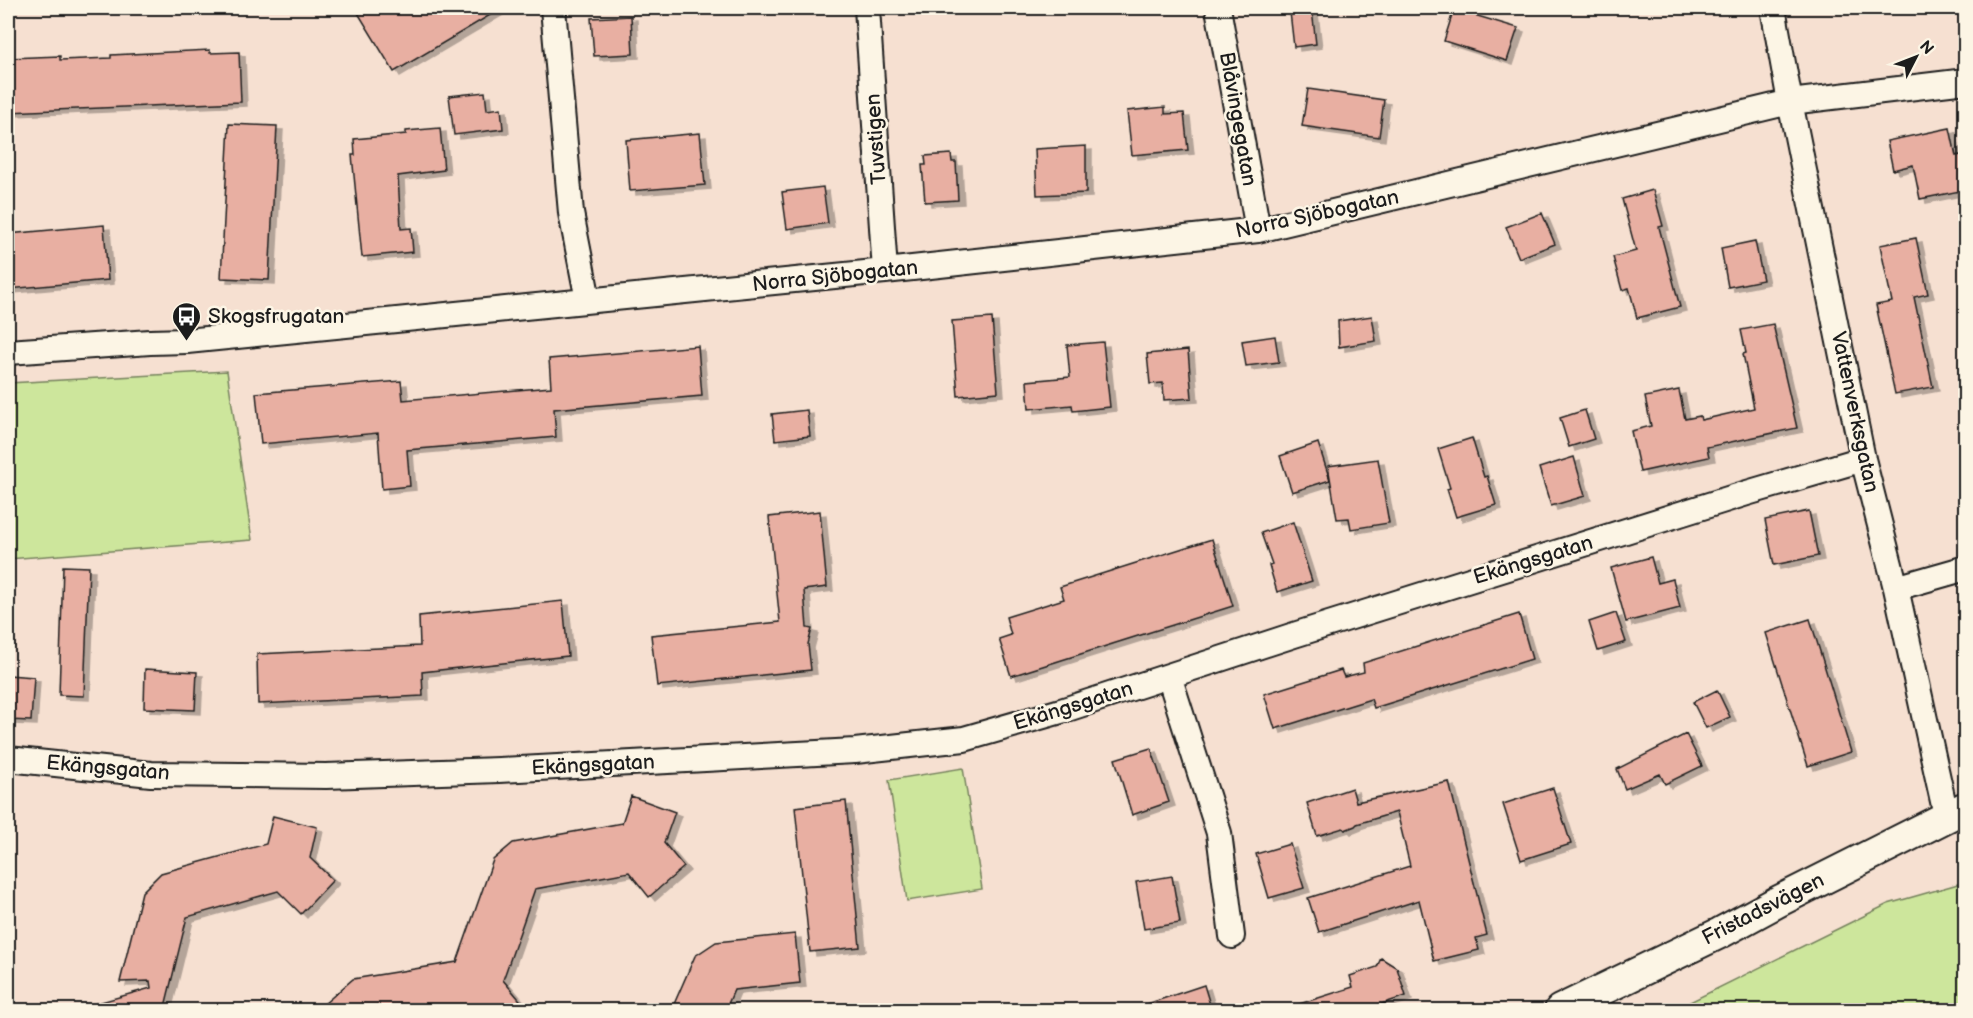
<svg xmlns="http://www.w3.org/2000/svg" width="1973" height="1018" viewBox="0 0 1973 1018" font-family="'Balsamiq Sans',sans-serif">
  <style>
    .green { fill: #cde69c; stroke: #74815c; stroke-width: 1.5 }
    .building { fill: #e8afa2; stroke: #1c1c1c; stroke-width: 1.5; filter: url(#shadow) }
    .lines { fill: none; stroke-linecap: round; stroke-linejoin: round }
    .minor-casing { stroke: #1c1c1c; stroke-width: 28 }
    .tertiary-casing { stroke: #1c1c1c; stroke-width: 34 }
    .minor { stroke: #fcf5e5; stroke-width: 24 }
    .tertiary { stroke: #fcf5e5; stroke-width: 30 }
    .labels { text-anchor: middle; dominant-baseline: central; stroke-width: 5; stroke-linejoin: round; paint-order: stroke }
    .street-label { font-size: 21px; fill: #1c1c1c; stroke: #fcf5e5 }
    .poi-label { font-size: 21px; fill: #1c1c1c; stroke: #fcf5e5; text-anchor: start }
  </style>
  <defs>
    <filter id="shadow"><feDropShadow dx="6" dy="4" stdDeviation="0" flood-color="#0004"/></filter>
  </defs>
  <rect width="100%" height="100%" fill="#f6e0d1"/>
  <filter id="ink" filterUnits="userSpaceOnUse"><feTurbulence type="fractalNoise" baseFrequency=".0167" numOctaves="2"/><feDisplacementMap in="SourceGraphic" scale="12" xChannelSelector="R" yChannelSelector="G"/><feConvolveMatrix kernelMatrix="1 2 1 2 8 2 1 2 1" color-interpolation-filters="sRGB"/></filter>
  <g filter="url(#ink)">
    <!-- green -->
    <path class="green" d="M227,371L252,540L8,559V383Z
      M963,768L982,889L907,901L889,780Z
      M1965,882V1010H1674L1888,904Z"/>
    <!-- building -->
    <path class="building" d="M355,8H502L394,72Z
      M1454,9L1518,28L1507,61L1444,41Z
      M1312,10L1316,44L1294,47L1290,12Z
      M631,16L633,54L594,56L591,18Z
      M210,50V53L239,52L241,102L8,112V63H9V58L60,56V60L111,58V55Z
      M1308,89L1384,100L1379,137L1302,126Z
      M485,92L487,110L501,108L503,129L454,135L449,96Z
      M1165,107V114L1184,113L1188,150L1132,155L1127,111Z
      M229,124L277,126L269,280L221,278Z
      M440,128L444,170L398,176L401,229L411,228L413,252L362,257L352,155H355L354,139L406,134V131Z
      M1950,128L1956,156L1965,154V190L1920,199L1913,165L1893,170L1887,141Z
      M700,133L705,185L630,191L626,140Z
      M1086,146V193L1037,195L1035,149Z
      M951,154L952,162H956L958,200L925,202L922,165H926L925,156Z
      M823,187L828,223L787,229L782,192Z
      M1653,190L1663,226L1659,227L1680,307L1637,318L1629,288L1622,290L1613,257L1636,251L1622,199Z
      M1542,213L1555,244L1519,258L1506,227Z
      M104,225L108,280L8,289V234Z
      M1916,238L1928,294L1914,297L1933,387L1895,394L1876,305L1892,302L1880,245Z
      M1755,241L1763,280L1728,287L1721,248Z
      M1372,316L1376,341L1339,347L1338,321Z
      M992,318L998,392L958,396L952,321Z
      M1773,324L1797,428L1707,447L1709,457L1640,472L1631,431L1651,426L1645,397L1679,390L1685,419L1700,416L1701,420L1754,408L1743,354L1746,353L1741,330Z
      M1275,336L1279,362L1246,366L1242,341Z
      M1103,342L1110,407L1073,411L1072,405L1029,409L1027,381L1070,377L1067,345Z
      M698,346L702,396L554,409L556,437L407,450L410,486L382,489L378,433L261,444L256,393L401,381L403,400L551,387L549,359Z
      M1188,350L1192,398L1164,400L1163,383L1150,384L1147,354Z
      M807,410L810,436L775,440L772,414Z
      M1585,410L1594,439L1569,447L1560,418Z
      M1472,438L1484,477L1487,476L1496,505L1456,517L1447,489L1450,488L1438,449Z
      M1318,443L1330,480L1292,492L1280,456Z
      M1574,457L1585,496L1551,506L1539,468Z
      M1378,459L1389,523L1351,529L1349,518L1337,519L1328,466Z
      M820,511L827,587L804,590L807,628L812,629L808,644L811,670L657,686L651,635L780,622L769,517Z
      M1809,511L1818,556L1774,565L1765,520Z
      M1293,522L1312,581L1277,592L1269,565L1272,564L1261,533Z
      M1212,539L1233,606L1011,676L999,639L1011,635L1006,617L1064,599L1060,587Z
      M1651,557L1658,583L1673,579L1680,608L1626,622L1611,568Z
      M63,566L89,567L84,696L59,695Z
      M563,601L568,656L422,672L423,696L258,704L257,654L420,646L419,616Z
      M1616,613L1626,642L1598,651L1589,622Z
      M1519,614L1532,659L1374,708L1371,699L1275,729L1264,694L1341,670L1344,677L1364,672L1363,663Z
      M1810,619L1851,752L1808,766L1766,633Z
      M145,669L197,672L195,710L144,708Z
      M8,675L34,677L31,721L8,720Z
      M1717,690L1730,717L1706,728L1693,702Z
      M1686,734L1702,766L1665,784L1660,774L1625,789L1617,769Z
      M1151,748L1169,802L1132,815L1115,759Z
      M1449,782L1487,935L1476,938L1479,950L1434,961L1419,900L1319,932L1308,898L1410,866L1397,812L1357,824L1355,826L1345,830L1343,828L1317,836L1307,803L1352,788L1356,802Z
      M1553,788L1571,844L1521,860L1503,804Z
      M631,796L675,812L664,843L684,867L649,897L629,872L535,889L503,980L529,1011H316L353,979L457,962L493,860L513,843L622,823Z
      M846,801L860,947L810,952L795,807Z
      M273,816L317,827L310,858L333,880L301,914L278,891L187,917L164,1011H95L94,1004L151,988L150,981L120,982L142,892L161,873L266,844Z
      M1290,844L1304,888L1269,898L1256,854Z
      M1172,876L1180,923L1144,929L1136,882Z
      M795,934L800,983L734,990L725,1011H671L695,956L716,942Z
      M1381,958L1397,968L1406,996L1360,1011H1294L1293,1006L1353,987L1350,976L1377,967Z
      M1204,985L1212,1011H1142L1141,1006Z"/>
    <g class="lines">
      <defs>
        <path id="minor" d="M553,8L571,213L588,300
          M867,8L885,271
          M1218,8L1258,230
          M1773,8L1790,102L1863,459L1896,588L1946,815
          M8,352L150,342L187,341L885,271L1258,230L1790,102L1966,81
          M1896,588L1966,568
          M1169,676L1219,833L1232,936
          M8,759L151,774L326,776L499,770L855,751L964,739L1061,711L1294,635L1747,493L1863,459"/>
        <path id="tertiary" d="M1560,1010L1720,933L1779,901L1966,807"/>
      </defs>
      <!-- minor casing -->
      <use href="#minor" class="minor-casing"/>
      <!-- tertiary casing -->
      <use href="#tertiary" class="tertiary-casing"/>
      <!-- minor -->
      <use href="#minor" class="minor"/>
      <!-- tertiary -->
      <use href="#tertiary" class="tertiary"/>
    </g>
  </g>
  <!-- icons -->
  <defs>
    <symbol id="bus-pin" viewBox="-11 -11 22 30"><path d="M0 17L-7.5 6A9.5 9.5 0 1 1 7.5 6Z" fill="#1c1c1c" stroke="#fcf5e5"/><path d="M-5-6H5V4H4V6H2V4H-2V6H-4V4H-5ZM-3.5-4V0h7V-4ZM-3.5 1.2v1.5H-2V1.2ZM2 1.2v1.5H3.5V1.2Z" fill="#fff"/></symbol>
  </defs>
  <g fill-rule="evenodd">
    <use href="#bus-pin" x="170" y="300" width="33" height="45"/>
  </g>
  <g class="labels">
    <!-- street labels -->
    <g class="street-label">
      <text transform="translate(1238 119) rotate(80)">Blåvingegatan</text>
      <text transform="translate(876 139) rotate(-94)">Tuvstigen</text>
      <text transform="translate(1317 214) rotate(-12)">Norra Sjöbogatan</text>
      <text transform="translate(835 276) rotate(-6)">Norra Sjöbogatan</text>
      <text transform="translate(1855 412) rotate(78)">Vattenverksgatan</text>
      <text transform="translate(1533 560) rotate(-17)">Ekängsgatan</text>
      <text transform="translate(1073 706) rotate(-17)">Ekängsgatan</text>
      <text transform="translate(593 765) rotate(-3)">Ekängsgatan</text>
      <text transform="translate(108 768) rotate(5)">Ekängsgatan</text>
      <text transform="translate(1763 909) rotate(-27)">Fristadsvägen</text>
    </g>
    <!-- poi labels -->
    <g class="poi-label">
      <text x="208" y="316">Skogsfrugatan</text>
    </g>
  </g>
  <!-- margin -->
  <rect width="1973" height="1018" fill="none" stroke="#fcf5e5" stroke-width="30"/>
  <rect x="15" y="15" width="1943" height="988" fill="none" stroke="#1c1c1c" stroke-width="2" filter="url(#ink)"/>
  <!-- north arrow -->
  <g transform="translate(1916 57) rotate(48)" stroke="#fcf5e5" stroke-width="4.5" paint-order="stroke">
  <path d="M0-4.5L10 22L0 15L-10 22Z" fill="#1c1c1c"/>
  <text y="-9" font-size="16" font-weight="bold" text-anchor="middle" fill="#1c1c1c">N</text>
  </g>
</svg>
